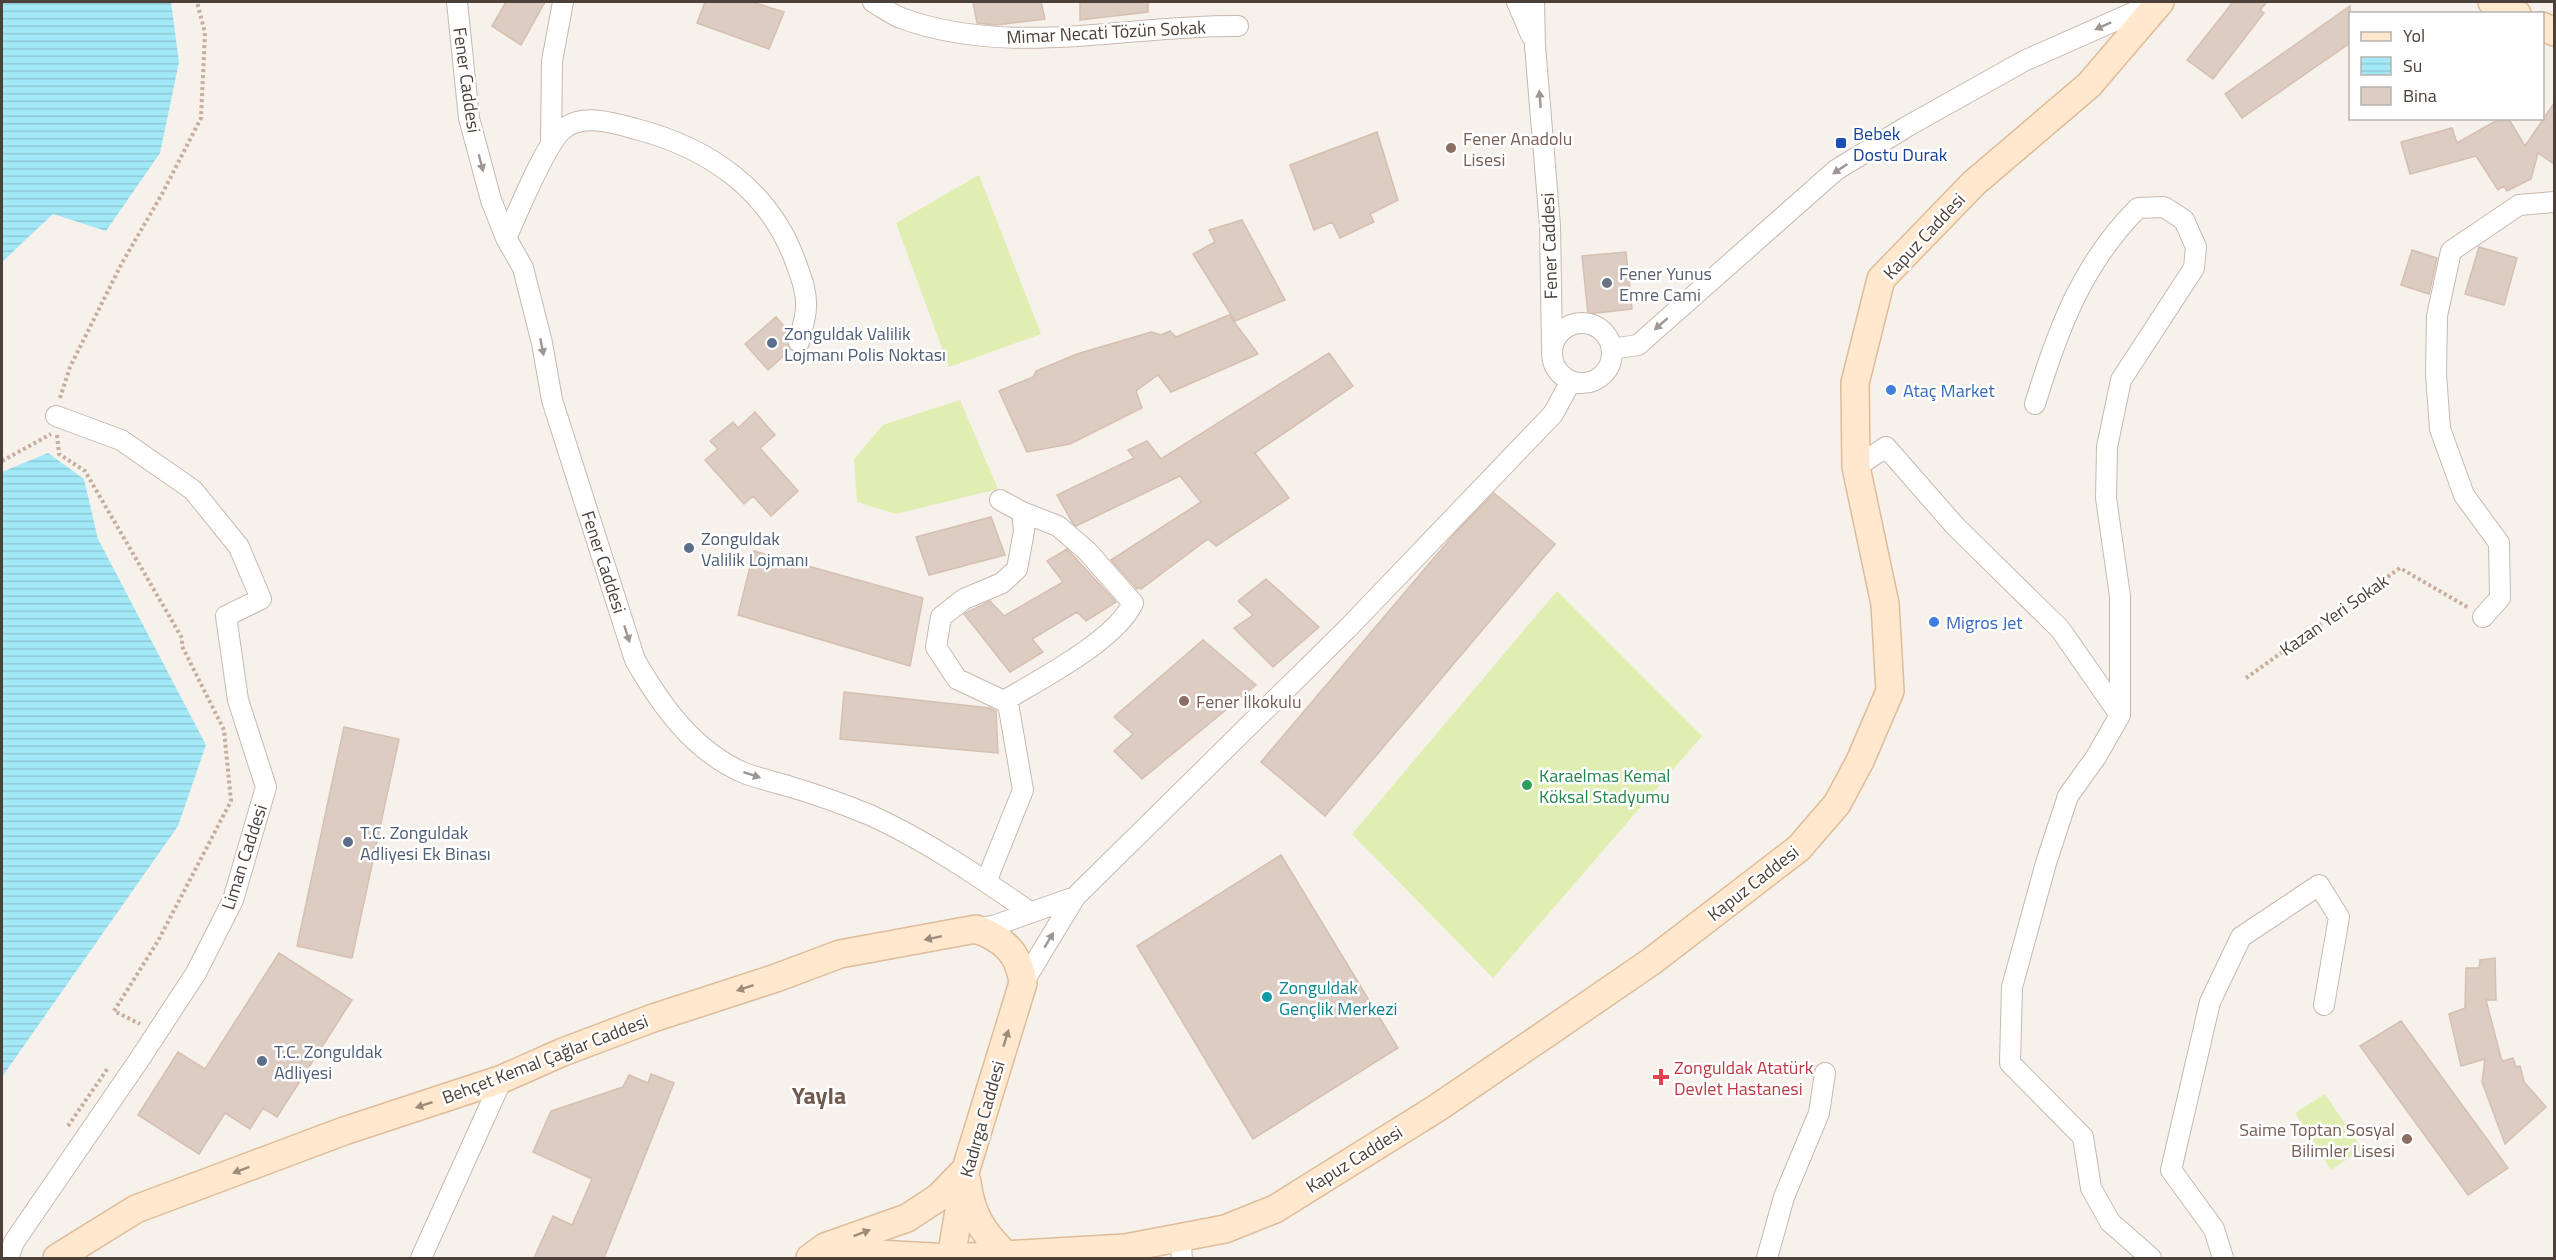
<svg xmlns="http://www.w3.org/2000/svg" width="2556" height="1260" viewBox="0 0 2556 1260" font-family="'Titillium Web',sans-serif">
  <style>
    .grass { fill: #e0eeb1 }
    .water { fill: url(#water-rules) }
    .building { fill: #ddccc2; stroke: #d5bfb2; stroke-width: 1.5 }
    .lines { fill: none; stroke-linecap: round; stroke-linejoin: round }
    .minor-casing { stroke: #c7b9af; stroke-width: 22 }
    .secondary-casing { stroke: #debc99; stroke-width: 30 }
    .path { stroke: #c7ae9c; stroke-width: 4; stroke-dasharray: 3 3; stroke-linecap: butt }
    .minor { stroke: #fff; stroke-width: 20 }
    .secondary { stroke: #ffe8cd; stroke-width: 27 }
    .oneway { fill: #9d9692 }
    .oneway2 { fill: #9d8c7b }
    .transit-dot { fill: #1a4fb4; stroke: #fff; stroke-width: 2 }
    .education-dot { fill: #8d6e63; stroke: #fff; stroke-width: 2 }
    .worship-dot { fill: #6b7280; stroke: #fff; stroke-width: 2 }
    .service-dot { fill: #5c6f8a; stroke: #fff; stroke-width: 2 }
    .shop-dot { fill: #3f7fe0; stroke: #fff; stroke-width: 2 }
    .leisure-dot { fill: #2e9e5b; stroke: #fff; stroke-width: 2 }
    .culture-dot { fill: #0f9aa8; stroke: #fff; stroke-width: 2 }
    .health-dot { fill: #e0444e; stroke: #fff; stroke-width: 2 }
    .labels { text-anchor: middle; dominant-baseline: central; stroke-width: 5; stroke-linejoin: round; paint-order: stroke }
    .street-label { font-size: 18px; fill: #4c4038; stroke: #fff }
    .transit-label { font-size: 18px; fill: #164399; stroke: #fff; text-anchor: start }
    .education-label { font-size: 18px; fill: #785e54; stroke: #fff; text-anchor: start }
    .worship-label { font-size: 18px; fill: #5b616d; stroke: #fff; text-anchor: start }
    .service-label { font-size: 18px; fill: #4e5e75; stroke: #fff; text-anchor: start }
    .shop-label { font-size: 18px; fill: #366cbe; stroke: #fff; text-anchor: start }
    .leisure-label { font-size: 18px; fill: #27864d; stroke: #fff; text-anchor: start }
    .culture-label { font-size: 18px; fill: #0d838f; stroke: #fff; text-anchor: start }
    .health-label { font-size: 18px; fill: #be3a42; stroke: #fff; text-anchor: start }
    .district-label { font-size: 24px; font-weight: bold; fill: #705b4e; stroke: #fff }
  </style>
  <defs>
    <pattern id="water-rules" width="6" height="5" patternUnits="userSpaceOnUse" patternTransform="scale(1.5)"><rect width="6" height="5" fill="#a3e8f7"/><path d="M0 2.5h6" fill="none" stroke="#8ec8d4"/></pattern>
  </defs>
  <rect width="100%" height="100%" fill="#f7f1eb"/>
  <!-- grass -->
  <path class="grass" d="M979,175L1041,334L949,367L896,223Z
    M960,400L998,489L896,514L857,502L854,459L883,425Z
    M1557,591L1702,736L1493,978L1352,834Z
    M2325,1094L2362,1149L2331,1170L2295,1113Z"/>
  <!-- water -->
  <path class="water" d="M2,2H171L179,62L160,153L106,231L53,214L2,262Z
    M48,453L84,479L98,539L206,745L178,826L2,1077V472Z"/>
  <!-- building -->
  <path class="building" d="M506,2H545L521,45L492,26Z
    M705,2H752L784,12L769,49L697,23Z
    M973,2H1041L1045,19L996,25L977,23Z
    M1080,2H1148V12L1080,20Z
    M2233,2H2267L2260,10L2264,13L2213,79L2187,60Z
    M2350,6V43L2242,118L2225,94Z
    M2554,103V164L2538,153L2531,179L2507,191L2504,186L2498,190L2476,156L2410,174L2401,142L2452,128L2457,143L2499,119L2510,121L2525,146Z
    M1377,132L1398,200L1370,214L1374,222L1340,238L1332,222L1314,230L1290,165Z
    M1242,220L1285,300L1235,321L1193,254L1215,242L1209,230Z
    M2479,247L2517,258L2504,305L2465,294Z
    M2412,250L2437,258L2429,294L2401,285Z
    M1626,252L1632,309L1588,314L1582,256Z
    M1229,315L1258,354L1171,392L1158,375L1136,391L1142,408L1070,444L1027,452L999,391L1033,377L1036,371L1077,354L1151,332L1161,335L1170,331L1176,337Z
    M776,317L789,332L788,345L790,350L768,370L745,344Z
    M1329,353L1353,386L1255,453L1289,498L1216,546L1208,539L1141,589L1139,587L1137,589L1111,560L1201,502L1180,476L1076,526L1072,522L1057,495L1134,458L1128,450L1147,441L1161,459Z
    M755,412L775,435L760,448L798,491L771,516L753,496L744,504L705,460L718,449L710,441L733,422L738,428Z
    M1494,493L1555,544L1325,816L1261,762L1456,532Z
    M991,517L1005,555L929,575L916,537Z
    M1067,549L1116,602L1086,621L1077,612L1032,639L1043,652L1010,672L964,614L990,601L1004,616L1063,582L1047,561Z
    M754,551L923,598L910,666L738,615Z
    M1266,579L1319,627L1273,667L1234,628L1253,615L1238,601Z
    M1203,640L1256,685L1142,779L1114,751L1133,734L1114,717Z
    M844,692L990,708L996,711L998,753L840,739Z
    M344,727L399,739L352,958L297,946Z
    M1281,855L1398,1048L1253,1139L1137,946Z
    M279,953L352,1000L277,1117L263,1108L250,1129L225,1113L199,1154L138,1115L178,1052L205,1069Z
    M2495,958L2496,1000H2486L2501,1058L2503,1061L2513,1058L2516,1067L2520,1066L2524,1082L2546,1107L2505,1144L2482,1082L2485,1059L2461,1066L2449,1014L2465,1008L2466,968H2479L2480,960Z
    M2401,1021L2508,1168L2468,1195L2360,1046Z
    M651,1074L674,1083L604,1258H534L553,1216L572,1225L592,1179L533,1152L551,1111L623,1087L629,1075L648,1083Z"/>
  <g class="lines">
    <defs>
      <path id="minor" d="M457,2L469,118L491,200L506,238L523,268L542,343L552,400L635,660C661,705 693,751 744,773C758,778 773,782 788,786C815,794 843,804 870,815C927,841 978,876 1030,912
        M873,2C882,7 891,14 901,18C1010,58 1126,25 1238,26
        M1517,2L1531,35
        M1534,2L1535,46L1550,226L1552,347
        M551,143L552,61L563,2
        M506,238C517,215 547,138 566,127C586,114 614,123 636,129C709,148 770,190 796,263C801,277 807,292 806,307C806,318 801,331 799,342
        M1552 353a30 30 0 1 1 60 0a30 30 0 1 1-60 0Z
        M1612,349L1638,345L1836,170L1908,126L2024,61L2157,2
        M2035,404C2058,329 2082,264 2138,208L2164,207L2184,220L2196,247L2194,268L2121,380L2107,447L2106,498L2120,596V715
        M1856,467L1886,447L1956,527L2060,629L2120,715L2096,757L2068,796L2046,863L2012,987L2010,1063L2083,1137L2091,1188L2110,1222L2151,1258
        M2483,617L2500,598L2499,543L2464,495L2440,429L2436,374L2437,316L2451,251L2519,205L2554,202
        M1004,701C1040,679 1115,641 1133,603L1087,551L1058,526L1022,512
        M986,882L1023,790L1008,703L957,679L936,647L941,617L964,599L1002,583L1017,569L1024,531L1022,512L1000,500
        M976,929L996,925L1075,897
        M1023,983L1075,897L1348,628L1553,414L1571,381
        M1180,1238L1182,1258
        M8,1258L14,1242L139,1060L196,973L233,900L266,787L238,700L226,616L261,599L239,547L193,490L121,440L56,416
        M421,1258L502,1079
        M1767,1258L1784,1197L1819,1113L1825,1073
        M2223,1258L2214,1229L2171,1170L2210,1002L2241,937L2319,885L2339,917L2324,1005"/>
      <path id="secondary" d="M2492,2L2517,14
        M2542,26L2554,32
        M967,1182C971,1214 982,1232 1005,1254
        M57,1258L136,1209L344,1131L502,1079L563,1052L653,1018L776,978L840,954L976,929C1004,939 1019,953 1023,983L966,1169L951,1258
        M810,1258L825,1247L907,1218L939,1197L966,1169
        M848,1258L877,1254L951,1258L1125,1248L1225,1229L1275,1209L1437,1108L1550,1031L1652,961L1799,848L1837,804L1860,761L1890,691L1885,604L1856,467L1855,383L1881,279L1974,183L2089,85L2160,2"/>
    </defs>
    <!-- minor casing -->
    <use href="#minor" class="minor-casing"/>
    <!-- secondary casing -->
    <use href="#secondary" class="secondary-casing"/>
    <!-- path -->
    <path class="path" d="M60,398L70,367L122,263L162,194L201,118L205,33L197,2
      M57,435L59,454L85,471L182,638V646L224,730L231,801L158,941L114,1011L140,1024
      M2,461L51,434
      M2246,678L2400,568L2469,608
      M68,1126L108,1068"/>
    <!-- minor -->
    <use href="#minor" class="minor"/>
    <!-- secondary -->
    <use href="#secondary" class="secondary"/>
  </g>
  <!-- one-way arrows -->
  <defs><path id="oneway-solid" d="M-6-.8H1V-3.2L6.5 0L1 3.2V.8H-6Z" transform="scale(1.5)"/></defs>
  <g class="oneway">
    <use href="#oneway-solid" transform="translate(2103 26) rotate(156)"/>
    <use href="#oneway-solid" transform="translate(1540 99) rotate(-94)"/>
    <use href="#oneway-solid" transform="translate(481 163) rotate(75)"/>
    <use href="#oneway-solid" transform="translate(1840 169) rotate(146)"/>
    <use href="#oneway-solid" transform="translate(1661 324) rotate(139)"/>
    <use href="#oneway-solid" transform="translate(542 347) rotate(79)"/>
    <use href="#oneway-solid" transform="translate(627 634) rotate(72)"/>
    <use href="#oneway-solid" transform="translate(752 775) rotate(18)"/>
    <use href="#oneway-solid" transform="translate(1049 940) rotate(-59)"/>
  </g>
  <g class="oneway2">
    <use href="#oneway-solid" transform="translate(933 938) rotate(168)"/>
    <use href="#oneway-solid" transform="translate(745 988) rotate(162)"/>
    <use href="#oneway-solid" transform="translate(1006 1038) rotate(-73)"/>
    <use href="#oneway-solid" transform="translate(424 1105) rotate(162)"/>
    <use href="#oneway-solid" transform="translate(241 1170) rotate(159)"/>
    <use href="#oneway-solid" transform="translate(862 1233) rotate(-21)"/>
  </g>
  <!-- markers -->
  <rect class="transit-dot" x="1835" y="137" width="12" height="12" rx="3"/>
  <g class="education-dot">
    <circle cx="1451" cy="148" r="6"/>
    <circle cx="1184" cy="701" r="6"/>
    <circle cx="2407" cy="1139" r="6"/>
  </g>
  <circle class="worship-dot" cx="1607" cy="283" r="6"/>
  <g class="service-dot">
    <circle cx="772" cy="343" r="6"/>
    <circle cx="689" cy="548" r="6"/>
    <circle cx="348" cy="842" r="6"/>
    <circle cx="262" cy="1061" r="6"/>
  </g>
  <g class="shop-dot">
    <circle cx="1891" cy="390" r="6"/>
    <circle cx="1934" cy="622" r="6"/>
  </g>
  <circle class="leisure-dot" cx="1527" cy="785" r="6"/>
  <circle class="culture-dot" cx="1267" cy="997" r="6"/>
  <path class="health-dot" d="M1658 1068h6v6h6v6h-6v6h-6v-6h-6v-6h6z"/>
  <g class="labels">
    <!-- street labels -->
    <g class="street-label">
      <text transform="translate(1106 32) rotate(-3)">Mimar Necati Tözün Sokak</text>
      <text transform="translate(467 80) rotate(82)">Fener Caddesi</text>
      <text transform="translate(1924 236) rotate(-47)">Kapuz Caddesi</text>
      <text transform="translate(1549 246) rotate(-92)">Fener Caddesi</text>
      <text transform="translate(604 562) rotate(72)">Fener Caddesi</text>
      <text transform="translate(2334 615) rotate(-35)">Kazan Yeri Sokak</text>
      <text transform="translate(244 857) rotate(-72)">Liman Caddesi</text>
      <text transform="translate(1753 883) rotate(-38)">Kapuz Caddesi</text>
      <text transform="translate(545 1059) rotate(-21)">Behçet Kemal Çağlar Caddesi</text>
      <text transform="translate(982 1119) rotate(-74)">Kadırga Caddesi</text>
      <text transform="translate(1354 1159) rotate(-32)">Kapuz Caddesi</text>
    </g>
    <!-- transit labels -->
    <g class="transit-label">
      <text x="1853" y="133">Bebek<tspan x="1853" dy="21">Dostu Durak</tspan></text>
    </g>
    <!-- education labels -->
    <g class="education-label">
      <text x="1463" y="138">Fener Anadolu<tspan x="1463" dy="21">Lisesi</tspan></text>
      <text x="1196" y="701">Fener İlkokulu</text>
      <text x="2395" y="1129" text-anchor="end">Saime Toptan Sosyal<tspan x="2395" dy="21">Bilimler Lisesi</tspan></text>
    </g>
    <!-- worship labels -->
    <g class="worship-label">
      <text x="1619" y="273">Fener Yunus<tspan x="1619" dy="21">Emre Cami</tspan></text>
    </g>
    <!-- service labels -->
    <g class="service-label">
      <text x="784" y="333">Zonguldak Valilik<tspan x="784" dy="21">Lojmanı Polis Noktası</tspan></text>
      <text x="701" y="538">Zonguldak<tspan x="701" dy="21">Valilik Lojmanı</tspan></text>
      <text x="360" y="832">T.C. Zonguldak<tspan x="360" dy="21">Adliyesi Ek Binası</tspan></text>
      <text x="274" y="1051">T.C. Zonguldak<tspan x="274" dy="21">Adliyesi</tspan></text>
    </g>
    <!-- shop labels -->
    <g class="shop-label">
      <text x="1903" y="390">Ataç Market</text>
      <text x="1946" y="622">Migros Jet</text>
    </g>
    <!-- leisure labels -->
    <g class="leisure-label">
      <text x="1539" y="775">Karaelmas Kemal<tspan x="1539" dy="21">Köksal Stadyumu</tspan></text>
    </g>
    <!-- culture labels -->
    <g class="culture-label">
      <text x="1279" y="987">Zonguldak<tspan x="1279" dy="21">Gençlik Merkezi</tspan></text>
    </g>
    <!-- health labels -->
    <g class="health-label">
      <text x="1674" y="1067">Zonguldak Atatürk<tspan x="1674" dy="21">Devlet Hastanesi</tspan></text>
    </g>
    <!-- district labels -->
    <g class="district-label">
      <text x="819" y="1095">Yayla</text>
    </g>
  </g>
  <!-- border -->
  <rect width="2556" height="1260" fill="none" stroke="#4c4038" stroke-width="6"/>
  <!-- legend -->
  <rect x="2349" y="12" width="195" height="108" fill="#ffffff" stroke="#b7b3af" stroke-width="1.5"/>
  <rect x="2361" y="32" width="30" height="9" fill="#ffe8cd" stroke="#b7b3af" stroke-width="1.5"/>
  <text x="2403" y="42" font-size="18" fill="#4c4038">Yol</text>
  <rect x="2361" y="57" width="30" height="18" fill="url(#water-rules)" stroke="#b7b3af" stroke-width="1.5"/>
  <text x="2403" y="72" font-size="18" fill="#4c4038">Su</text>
  <rect x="2361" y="87" width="30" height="18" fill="#ddccc2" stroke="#b7b3af" stroke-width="1.5"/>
  <text x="2403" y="102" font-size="18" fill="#4c4038">Bina</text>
</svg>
